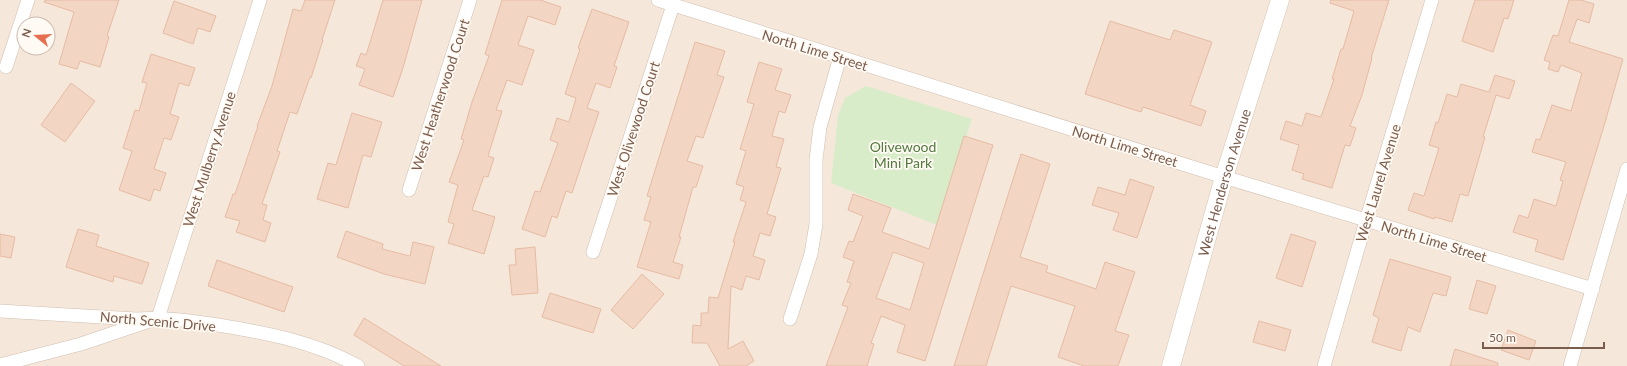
<svg xmlns="http://www.w3.org/2000/svg" width="1627" height="366" viewBox="0 0 1627 366" font-family="Lato,sans-serif">
  <style>
    .residential { fill: #f5e8da; fill-rule: evenodd }
    .green { fill: #d8ecc9 }
    .building { fill: #f3d5c3; stroke: #e6bba3; fill-rule: evenodd }
    .lines { fill: none; stroke-linecap: round; stroke-linejoin: round }
    .minor-casing { stroke: #d1beb0; stroke-width: 14 }
    .secondary-casing { stroke: #d6c0b0; stroke-width: 19 }
    .minor { stroke: #fff; stroke-width: 13 }
    .secondary { stroke: #fff; stroke-width: 18 }
    .labels { text-anchor: middle; dominant-baseline: central; stroke-width: 3.5; stroke-linejoin: round; paint-order: stroke }
    .street-label { font-size: 14px; fill: #7a5c4d; stroke: #fffaf3 }
    .park-label { font-size: 14px; fill: #537a41; stroke: #fffaf3 }
  </style>
  <rect width="100%" height="100%" fill="#fdf6ec"/>
  <!-- residential -->
  <path class="residential" d="M0,0H1627V366H0ZM24,24H48V48H24Z"/>
  <!-- green -->
  <path class="green" d="M866,86L972,119L937,225L831,183L838,116L845,98Z"/>
  <!-- building -->
  <path class="building" d="M45,0H119L107,36L109,37L100,67L80,61L77,69L59,64L74,12L44,2Z
    M305,0H335L322,40H323L311,78L310,77L297,114L290,112L277,151L280,152L262,204L267,205L263,220L271,223L265,242L236,232L240,221L225,217L233,194H235L258,126H257L272,86L293,9L301,11Z
    M383,0H422L403,68L393,97L359,85L365,69L356,66L361,53L366,55Z
    M502,0H540L561,7L555,25L528,16L518,45L534,50L522,85L507,80L496,110L502,111L488,156L494,158L488,177L484,176L472,210L495,217L484,254L448,243L454,224L448,222L458,185L449,182L464,140L461,139L472,102L489,56L485,54Z
    M1331,0H1389L1371,58H1372L1362,95L1350,126L1356,128L1350,146L1345,145L1332,188L1302,179L1304,174L1292,170L1299,145L1280,139L1286,121L1302,126L1306,113L1321,117L1334,79H1332L1341,49H1343L1354,11L1330,3Z
    M1475,0H1514L1508,19L1504,18L1493,52L1462,41Z
    M1569,0H1581L1594,4L1589,23L1577,19L1569,42L1623,59L1604,126L1563,260L1535,251L1538,240L1513,232L1519,215L1528,218L1534,199L1556,206L1563,181L1560,180L1566,162L1532,152L1536,139L1540,140L1552,105L1571,111L1582,73L1561,65L1558,72L1548,69L1550,62L1544,60L1553,35L1558,36Z
    M174,1L216,16L210,32L198,28L193,44L163,33Z
    M592,9L629,22L614,66L617,67L610,88L596,83L587,108L599,112L572,193L566,191L557,218L552,216L545,237L522,229L535,191L540,192L558,143L550,140L557,118L569,122L576,98L565,94L580,49L578,48Z
    M1110,21L1170,40L1174,30L1212,42L1190,105L1206,111L1201,126L1143,107L1141,112L1085,94Z
    M695,42L725,51L717,75L724,77L703,138L696,136L687,161L703,166L696,187H693L679,237H681L673,262L683,265L679,279L637,267L651,222L644,220L651,197L647,196Z
    M151,54L195,68L189,86L179,83L170,114L179,117L171,140L164,138L154,169L166,173L160,191L154,189L150,201L119,190L132,151L123,148L135,110L139,111L147,83L142,82Z
    M759,62L782,69L775,90L791,95L785,113L779,111L772,136L784,139L776,167L781,168L767,214L776,217L770,236L760,233L753,256L765,260L759,280L746,276L742,290L731,286L728,349L743,341L754,361L746,366H720L707,343H692L693,325L701,326V313H708L709,297L718,298L735,242H733L746,202L740,200L744,187L736,184L746,151L740,149L754,104L747,102Z
    M1495,75L1515,81L1509,99L1496,95L1483,137H1485L1468,196L1460,194L1452,222L1435,217L1434,219L1408,210L1414,193L1424,196L1439,148L1429,145L1436,122L1438,123L1447,94L1457,97L1461,84L1489,92Z
    M71,83L95,101L65,142L41,125Z
    M352,113L382,122L371,157L363,155L348,208L317,199L328,163L336,165Z
    M964,136L993,145L925,361L897,352L905,325L881,316L871,343L874,344L867,366H826L848,307L842,305L851,283L847,282L854,261L843,257L849,241L853,242L863,216L848,210L853,194L891,208L882,232L929,249ZM893,252L924,263L910,310L876,298Z
    M1021,154L1050,164L1020,257L1048,266L1046,272L1096,289L1105,262L1135,272L1115,331L1129,335L1118,366H1084L1058,357L1075,306L1011,286L986,366H954Z
    M1130,179L1154,187L1137,238L1113,230L1119,213L1092,205L1098,187L1125,195Z
    M78,229L99,235L96,246L149,263L142,284L114,276L113,282L66,267Z
    M346,231L383,244L382,249L410,256L413,242L434,247L425,284L384,274L337,257Z
    M0,234L15,237L11,258L0,256Z
    M1291,234L1316,242L1302,287L1276,278Z
    M535,247L538,293L512,295L509,265H516L515,249Z
    M1390,259L1451,277L1446,296L1433,293L1420,332L1408,327L1401,351L1372,342L1379,318L1373,315Z
    M217,260L293,287L284,312L208,286Z
    M642,274L664,294L633,329L611,310Z
    M1477,280L1496,286L1487,314L1469,309Z
    M550,293L601,309L593,333L542,317Z
    M364,318L441,366H404L354,335Z
    M1259,321L1291,330L1285,351L1253,342Z
    M1508,330L1536,341L1529,360L1501,350Z
    M1455,349L1498,363V366H1450Z"/>
  <g class="lines">
    <defs>
      <path id="minor" d="M658,0L1224,177L1593,289
        M6,67L28,0
        M409,190L470,0
        M593,252L673,5
        M0,311L136,319C164,317 191,321 218,325C267,333 315,342 358,366
        M790,319L811,254L816,224V160L820,127L840,57
        M0,365L81,344L158,318L260,0
        M1324,366L1366,221L1432,0
        M1570,366L1627,169"/>
      <g id="secondary">
        <path id="s1" d="M1171,366L1224,177L1280,0"/>
      </g>
    </defs>
    <!-- minor casing -->
    <use href="#minor" class="minor-casing"/>
    <!-- secondary casing -->
    <use href="#secondary" class="secondary-casing"/>
    <!-- minor -->
    <use href="#minor" class="minor"/>
    <!-- secondary -->
    <use href="#secondary" class="secondary"/>
  </g>
  <g class="labels">
    <!-- street labels -->
    <g class="street-label">
      <text transform="translate(815 50) rotate(17)">North Lime Street</text>
      <text transform="translate(440 95) rotate(-72)">West Heatherwood Court</text>
      <text transform="translate(633 129) rotate(-72)">West Olivewood Court</text>
      <text transform="translate(1125 146) rotate(17)">North Lime Street</text>
      <text transform="translate(209 159) rotate(-72)">West Mulberry Avenue</text>
      <text stroke="none"><textPath href="#s1" startOffset="191">West Henderson Avenue</textPath></text>
      <text transform="translate(1378 183) rotate(-73)">West Laurel Avenue</text>
      <text transform="translate(1434 241) rotate(17)">North Lime Street</text>
      <text transform="translate(158 321) rotate(5)">North Scenic Drive</text>
    </g>
    <!-- park labels -->
    <g class="park-label">
      <text x="903" y="146">Olivewood<tspan x="903" dy="16">Mini Park</tspan></text>
    </g>
  </g>
  <!-- north arrow -->
  <g transform="translate(36 36) rotate(288)"><circle r="19" fill="#fffaf3" stroke="#cabbb1"/>
  <path d="M0-3L7 15L0 10L-7 15Z" fill="#e76f51"/>
  <text y="-6" font-size="11" font-weight="bold" text-anchor="middle" fill="#7a5c4d">N</text>
  </g>
  <!-- scale -->
  <path d="M1483 342v6h121v-6" fill="none" stroke="#7a5c4d" stroke-width="2"/>
  <text x="1489" y="342" font-size="12" fill="#7a5c4d" stroke="#fffaf3" stroke-width="3" paint-order="stroke">50 m</text>
</svg>
